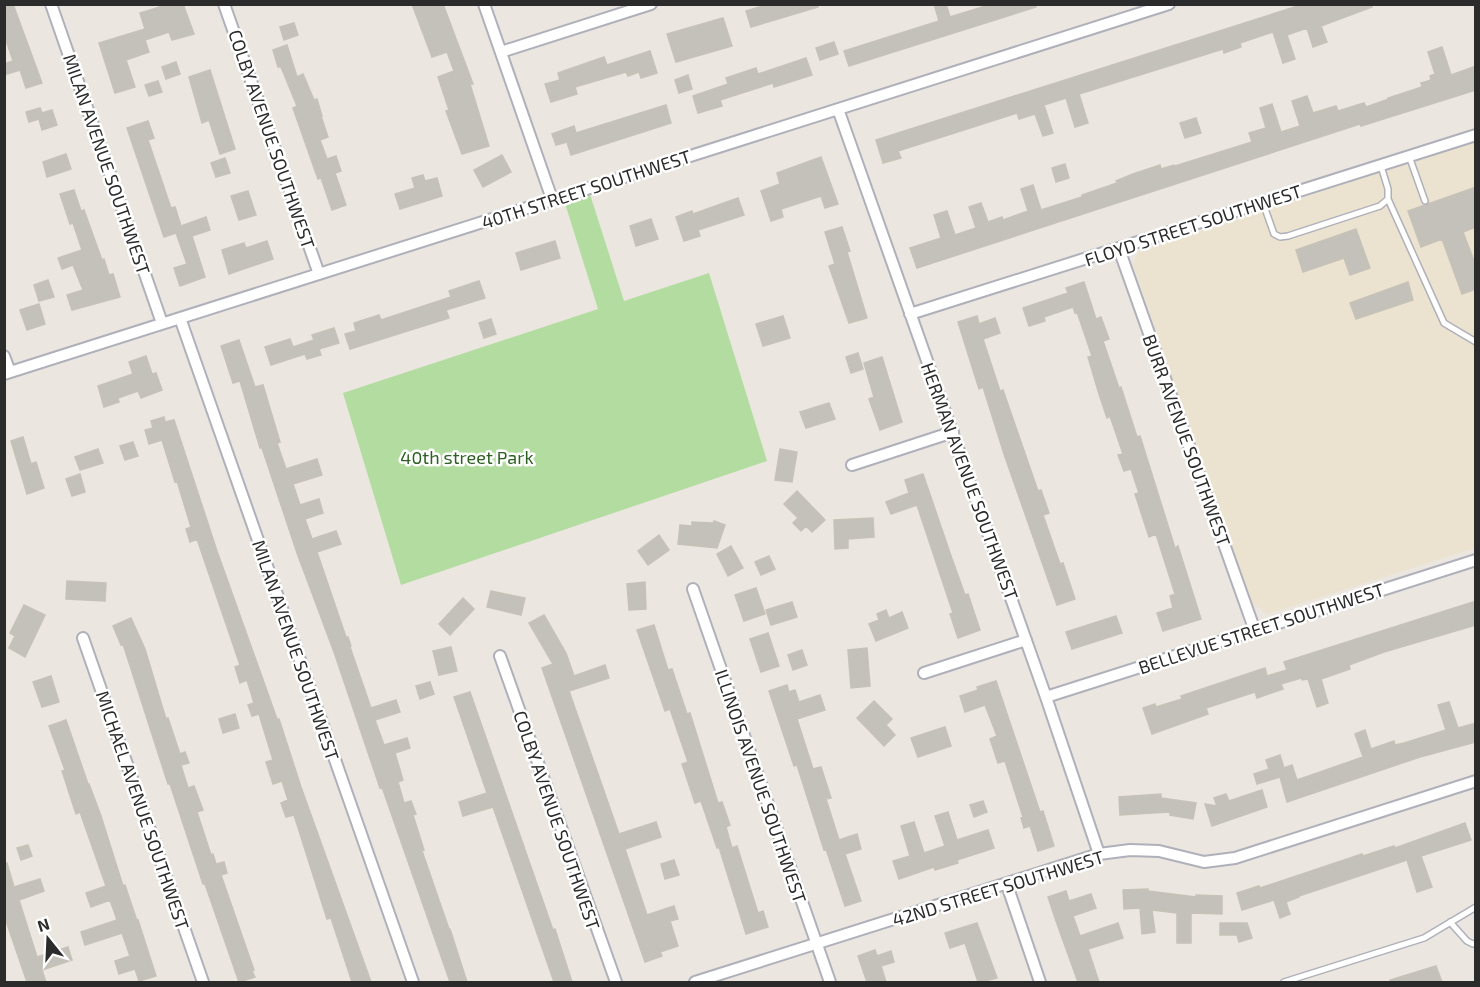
<svg xmlns="http://www.w3.org/2000/svg" width="1480" height="987" viewBox="0 0 1480 987" font-family="'Exo 2',sans-serif">
  <style>
    .education { fill: #ebe3d0 }
    .green { fill: #b3dca1 }
    .building { fill: #c4c0ba; stroke: #c7c2b8; stroke-width: 1.5 }
    .lines { fill: none; stroke-linecap: round; stroke-linejoin: round }
    .lane-casing { stroke: #afb0ba; stroke-width: 8 }
    .street-casing { stroke: #afb0ba; stroke-width: 14 }
    .lane { stroke: #fff; stroke-width: 5 }
    .street { stroke: #fff; stroke-width: 10 }
    .labels { text-anchor: middle; dominant-baseline: central; stroke-width: 5; stroke-linejoin: round; paint-order: stroke }
    .street-label { font-size: 18px; fill: #2b2b2b; stroke: #fff }
    .park-label { font-size: 18px; fill: #2d6122; stroke: #fff }
  </style>
  <rect width="100%" height="100%" fill="#ebe6df"/>
  <!-- education -->
  <path class="education" d="M1475,142V548L1268,614L1251,603L1133,264L1139,251Z"/>
  <!-- green -->
  <path class="green" d="M588,188L624,301L709,273L767,461L401,585L343,393L598,309L564,200Z"/>
  <!-- building -->
  <path class="building" d="M4,4H13L42,83L26,88L20,70L4,75V64L13,61L4,34Z
    M159,4H183L194,34L172,40L169,32L145,40L149,52L126,60L135,87L115,93L99,43L145,29L140,13L160,7Z
    M412,4H443L473,84H470L489,146L462,154L446,111L449,110L438,77L454,71L447,52L432,57Z
    M769,4H817L818,7L751,27L746,11Z
    M934,4H946L950,17L992,4H1035L1036,7L849,66L844,51L939,21Z
    M1304,4H1372V7L1321,26L1327,42L1313,47L1307,28L1287,35L1295,59L1283,63L1273,32L1240,43L1241,47L1224,53L1223,49L1079,94L1088,123L1075,127L1066,98L1044,105L1053,133L1043,136L1035,114L1019,119L1017,113L898,151L901,158L883,163L876,140Z
    M723,18L732,46L676,62L667,34Z
    M294,23L298,35L284,40L280,27Z
    M834,42L838,54L820,60L816,48Z
    M287,45L297,77L303,74L314,100L317,99L322,116H321L328,137L320,140L327,159L336,156L341,171L335,173L346,205L332,210L321,178L318,179L293,108L297,106L281,67H278L273,50Z
    M1442,47L1451,75L1476,66V90L1361,126L1360,124L917,268L910,248L941,238L934,215L947,211L955,235L976,228L969,207L981,203L988,222L1002,217L1003,220L1028,211L1021,189L1033,185L1041,210L1082,197V195L1117,183L1116,181L1133,174L1160,165L1161,169L1174,165L1175,166L1252,142L1249,133L1266,128L1260,108L1272,104L1281,132L1300,126L1292,101L1307,96L1313,113L1336,106L1338,111L1364,103L1366,107L1389,99L1388,98L1422,87L1421,83L1431,80L1430,76L1435,74L1428,52Z
    M650,51L657,73L641,78L639,72L628,76L626,72L575,87L577,94L551,102L545,84L560,80L558,73L604,57L607,65Z
    M806,58L812,75L774,87L773,83L720,100L722,106L698,113L693,96L728,84L726,78L756,68L758,74Z
    M176,62L180,74L166,79L162,67Z
    M210,70L235,149L220,154L209,120L202,123L189,77Z
    M688,75L692,89L679,93L675,80Z
    M158,81L162,92L149,96L145,85Z
    M666,105L671,123L571,155L567,142L556,145L552,134L574,126L576,133Z
    M40,108L42,113L52,110L57,125L42,130L39,119L29,122L26,112Z
    M1196,118L1201,133L1185,138L1180,123Z
    M148,121L154,138L148,140L171,208L175,207L181,226L206,217L210,230L192,236L205,277L180,286L174,268L187,264L176,233L164,237L127,128Z
    M66,154L71,169L47,177L43,162Z
    M502,155L511,172L483,187L474,170Z
    M821,157L838,204L825,208L821,196L781,209L783,217L771,221L761,191L780,184L777,173Z
    M225,158L230,173L216,177L211,163Z
    M1065,164L1069,178L1056,182L1052,168Z
    M423,175L425,181L437,178L442,196L400,209L395,194L415,188L412,178Z
    M1476,187V227L1463,232L1476,266V289L1462,294L1442,239L1421,247L1408,211Z
    M74,190L81,211L84,210L102,260L104,259L109,275L113,274L120,297L72,310L67,295L83,290L73,265L62,269L58,258L82,250L73,223L70,224L60,194Z
    M248,191L256,215L239,220L231,196Z
    M738,198L744,215L698,230L700,236L684,241L676,217L692,211L693,214Z
    M651,219L658,239L636,246L630,226Z
    M842,227L850,251L847,252L867,318L849,323L829,266L835,264L825,232Z
    M1356,229L1370,268L1350,275L1344,258L1303,272L1296,250Z
    M267,241L273,259L229,274L222,250L244,243L246,248Z
    M555,241L560,258L521,270L516,253Z
    M48,280L54,297L39,301L34,285Z
    M479,281L485,298L446,310L449,318L350,349L345,334L356,331L354,323L379,315L381,320L451,297L449,291Z
    M1084,282L1096,319L1101,317L1109,339L1103,341L1119,388L1121,387L1137,437L1140,436L1175,548L1178,546L1201,619L1163,631L1157,613L1173,608L1170,596L1175,594L1156,534L1149,537L1135,494L1139,493L1131,469L1124,471L1118,455L1123,454L1110,416L1107,418L1099,394L1088,357L1092,356L1077,312L1075,313L1073,307L1044,317L1045,321L1029,326L1023,308L1068,293L1066,288Z
    M1408,282L1413,300L1356,319L1350,303Z
    M39,304L45,324L27,330L20,310Z
    M783,316L790,338L763,346L756,324Z
    M977,316L979,324L995,318L1000,333L983,339L1000,391L1003,390L1038,491L1041,490L1049,513L1043,515L1060,564L1063,563L1075,599L1057,605L1004,454L983,387L979,389L958,322Z
    M491,319L496,334L484,338L479,323Z
    M334,328L339,343L319,349L321,355L307,359L305,354L271,365L265,347L290,339L293,347L314,340L312,335Z
    M239,340L255,387L263,385L280,442L277,443L286,469L317,459L322,475L293,484L300,505L319,499L323,513L305,519L312,539L336,531L341,544L317,552L346,637H348L351,646L350,647L371,708L396,700L400,712L375,720L384,745L407,738L410,748L395,753L403,780L398,782L404,803L411,801L416,814L413,815L424,850L422,851L449,929H450L467,982H450L382,787L380,788L334,652L297,553L262,448H260L240,381L233,383L221,346Z
    M858,353L863,369L851,373L846,357Z
    M146,356L152,374L156,373L162,390L141,398L138,391L118,398L119,402L104,407L98,386L133,374L129,362Z
    M882,357L902,422L880,430L869,399L874,397L864,363Z
    M829,403L835,419L806,428L800,412Z
    M164,417L165,422L174,420L217,551L277,719H279L301,787L371,982H352L331,918L327,919L294,815L286,817L281,803L288,800L282,781L273,784L266,762L273,760L259,714L252,716L248,705L254,703L247,680L240,683L235,667L240,665L197,539L190,542L186,529L191,527L177,481L175,482L162,440L149,444L145,430L153,428L151,421Z
    M23,437L31,464L36,462L44,488L27,494L11,441Z
    M133,442L138,456L125,460L120,446Z
    M98,449L103,463L80,470L75,457Z
    M780,449L797,452L792,482L775,480Z
    M80,474L85,492L72,496L66,479Z
    M923,474L950,553L965,595L968,594L980,630L958,638L950,614L953,613L917,505L891,514L886,502L909,493L905,480Z
    M797,491L825,520L812,532L806,526L801,531L793,523L798,518L784,504Z
    M873,518L874,537L848,539V548L835,549L834,520Z
    M714,521L725,525L717,548L678,544L680,525L692,526V522L713,523Z
    M659,535L669,550L648,565L638,551Z
    M731,546L743,568L728,576L717,554Z
    M769,556L775,569L761,575L755,562Z
    M67,581L106,583L105,601L66,599Z
    M645,582L646,609L629,610L627,584Z
    M756,588L765,614L744,621L735,595Z
    M491,591L525,598L521,615L487,607Z
    M463,598L474,609L450,635L439,624Z
    M1476,601V625L1384,652L1349,665L1350,669L1321,679L1328,703L1317,707L1308,679L1302,680L1301,678L1281,684L1283,689L1257,698L1255,692L1206,708L1208,714L1152,734L1143,708L1155,704L1156,707L1182,699L1181,696L1265,668L1267,676L1287,670L1284,662Z
    M792,602L797,617L771,625L766,610Z
    M24,605L45,615L25,657L9,648L15,636L10,633Z
    M886,610L889,618L902,612L908,628L876,641L869,624L879,620L877,614Z
    M544,615L566,653L574,676L605,665L609,678L569,691L619,834L656,822L661,837L625,849L647,915L674,906L678,919L670,921L678,946L660,952L662,956L645,962L542,668L553,664L529,623Z
    M1116,616L1122,633L1072,649L1066,632Z
    M131,618L145,649L166,719L168,718L180,754L185,752L189,763L181,765L188,788L194,786L203,810L197,812L211,855L213,854L216,864L224,862L227,873L221,875L254,970L252,971L255,977L239,982L205,884H203L170,784H168L123,644L121,645L113,626Z
    M654,625L668,670L672,669L687,714L690,713L718,803L722,802L730,825L726,827L732,848L737,846L758,913L763,911L768,927L746,934L719,847L717,848L701,801L695,803L682,764L688,762L670,709L665,711L637,630Z
    M768,633L779,666L761,672L750,639Z
    M451,647L457,671L439,675L433,651Z
    M867,648L870,686L851,688L848,650Z
    M802,650L807,665L793,670L788,655Z
    M51,676L59,702L42,707L33,682Z
    M996,681L1040,812L1043,811L1054,846L1038,851L1030,826L1024,828L1021,818L1023,817L1005,761L998,763L990,739L997,736L985,705L965,712L960,696L978,690L977,687Z
    M430,682L434,694L420,699L416,686Z
    M787,685L789,692L795,690L799,702L820,695L825,710L797,719L813,769L821,767L831,798L826,799L839,840L857,834L861,849L845,854L861,901L845,906L826,849L824,850L797,765L794,766L769,691Z
    M470,692L553,930L555,929L572,982H554L493,807L463,816L459,802L487,793L454,697Z
    M874,701L892,719L886,725L895,735L884,746L857,718Z
    M1449,702L1458,728L1476,723V742L1420,757L1287,802L1280,777L1257,784L1254,774L1269,769L1266,760L1280,755L1284,768L1292,765L1297,780L1363,757L1355,734L1365,730L1371,749L1394,741L1395,745L1404,743L1446,730L1438,705Z
    M235,714L239,728L223,733L219,719Z
    M66,720L88,784H89L101,816L123,886L125,885L137,921L138,920L156,976L139,981L135,969L119,974L115,961L130,956L122,933L85,945L81,932L117,920L110,900L91,907L86,893L106,886L80,812L76,814L62,771L65,770L49,726Z
    M945,727L951,746L918,757L911,738Z
    M1262,790L1267,807L1212,826L1205,804L1217,806L1214,798L1226,794L1229,801Z
    M1161,794V798L1196,803L1193,819L1170,815V812L1120,815L1119,797Z
    M983,801L987,812L974,817L970,805Z
    M948,812L957,840L988,830L994,848L957,860L958,863L935,870L934,867L899,879L893,861L910,856L901,826L914,822L924,853L945,846L935,816Z
    M1465,823L1471,840L1421,856L1432,887L1417,892L1407,860L1299,896V897L1286,902L1290,914L1280,918L1274,900L1242,910L1237,893L1259,886L1260,888L1362,854L1363,856L1394,846L1395,848Z
    M28,845L32,856L21,860L17,848Z
    M674,860L679,875L665,879L661,864Z
    M4,863H7L14,887L40,879L44,891L19,900L37,957L68,947L72,960L42,970L46,982H27L4,915Z
    M1148,889V891L1196,897V895L1222,896V914L1191,913V943H1177V913L1152,910L1155,932L1142,934L1140,908L1124,909L1123,890Z
    M1066,891L1069,901L1091,894L1096,908L1073,916L1080,936L1118,923L1123,938L1088,949L1099,982H1078L1056,921L1048,897Z
    M977,923L997,978L981,982H978L965,943L950,948L945,933Z
    M1220,923H1247L1252,938L1239,942L1237,935H1220Z
    M875,950L877,956L891,951L894,962L881,966L886,982H867L858,956Z
    M1436,966L1442,982H1390V980Z"/>
  <g class="lines">
    <defs>
      <path id="lane" d="M1409,156L1425,201
        M1388,199L1444,323L1476,342
        M1263,203L1274,234L1280,237L1288,236L1380,206L1388,199V189L1381,166
        M1450,922L1467,941L1473,944L1476,943
        M1284,982L1424,938L1476,907"/>
      <path id="street" d="M51,4L162,323
        M224,4L319,274
        M484,4L552,199
        M501,52L651,4
        M838,109L1046,697L1099,854
        M1119,249L1255,631
        M910,314L1476,135
        M180,318L413,982
        M4,356L10,372
        M4,374L1169,4
        M852,465L953,432
        M693,589L830,982
        M83,638L203,982
        M500,656L616,982
        M924,673L1026,640
        M1046,697L1476,560
        M1007,885L1040,982
        M695,982L1099,854L1130,850L1159,851L1204,862L1235,858L1476,781"/>
    </defs>
    <!-- lane casing -->
    <use href="#lane" class="lane-casing"/>
    <!-- street casing -->
    <use href="#street" class="street-casing"/>
    <!-- lane -->
    <use href="#lane" class="lane"/>
    <!-- street -->
    <use href="#street" class="street"/>
  </g>
  <g class="labels">
    <!-- street labels -->
    <g class="street-label">
      <text transform="translate(272 139) rotate(71)">COLBY AVENUE SOUTHWEST</text>
      <text transform="translate(107 164) rotate(71)">MILAN AVENUE SOUTHWEST</text>
      <text transform="translate(586 189) rotate(-18)">40TH STREET SOUTHWEST</text>
      <text transform="translate(1193 225) rotate(-18)">FLOYD STREET SOUTHWEST</text>
      <text transform="translate(1187 440) rotate(70)">BURR AVENUE SOUTHWEST</text>
      <text transform="translate(970 481) rotate(70)">HERMAN AVENUE SOUTHWEST</text>
      <text transform="translate(1261 628) rotate(-18)">BELLEVUE STREET SOUTHWEST</text>
      <text transform="translate(296 650) rotate(71)">MILAN AVENUE SOUTHWEST</text>
      <text transform="translate(761 786) rotate(71)">ILLINOIS AVENUE SOUTHWEST</text>
      <text transform="translate(143 810) rotate(71)">MICHAEL AVENUE SOUTHWEST</text>
      <text transform="translate(557 820) rotate(71)">COLBY AVENUE SOUTHWEST</text>
      <text transform="translate(998 888) rotate(-17)">42ND STREET SOUTHWEST</text>
    </g>
    <!-- park labels -->
    <g class="park-label">
      <text x="467" y="457">40th street Park</text>
    </g>
  </g>
  <!-- border -->
  <rect width="1480" height="987" fill="none" stroke="#2b2b2b" stroke-width="12"/>
  <!-- north arrow -->
  <g transform="translate(48 939) rotate(342)" stroke="#ffffff" stroke-width="4.5" paint-order="stroke">
  <path d="M0-4.5L10 22L0 15L-10 22Z" fill="#2b2b2b"/>
  <text y="-9" font-size="16" font-weight="bold" text-anchor="middle" fill="#2b2b2b">N</text>
  </g>
</svg>
